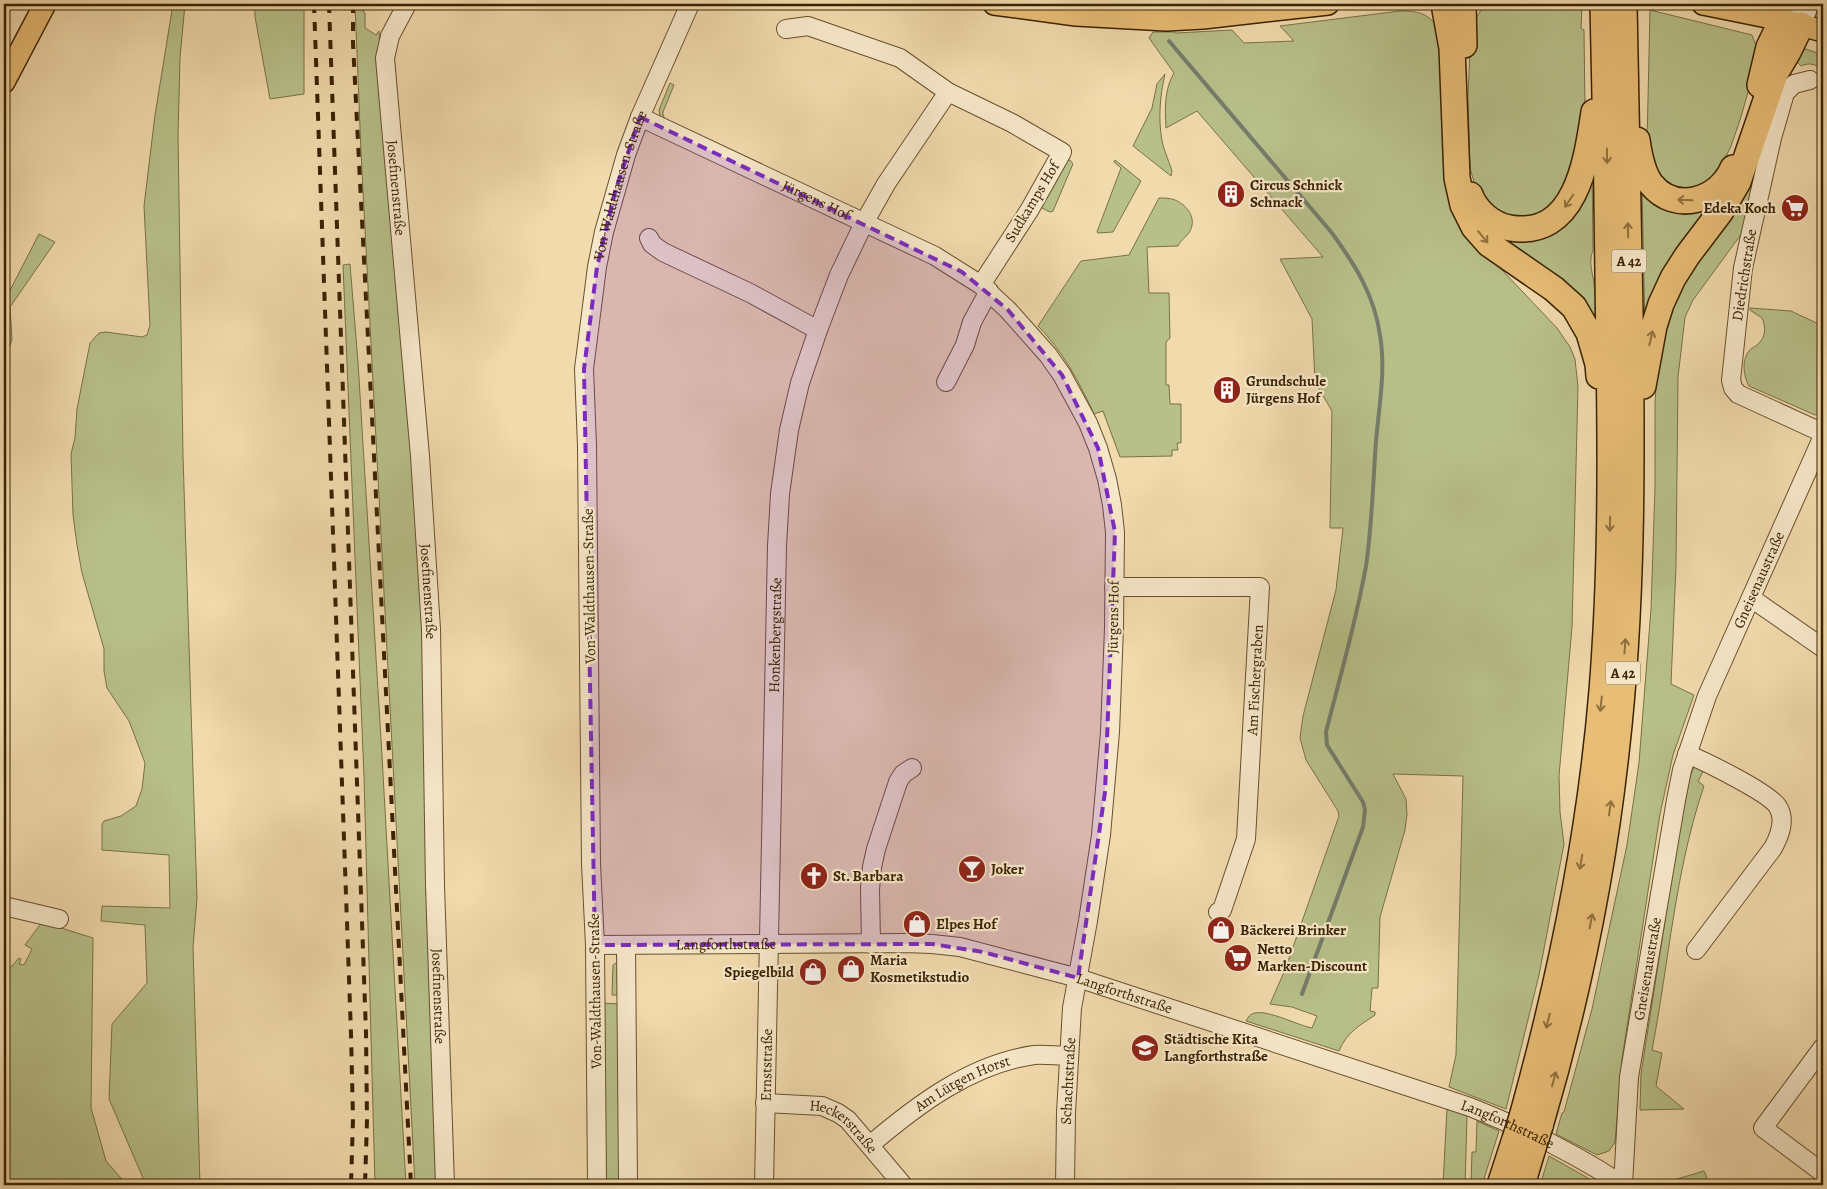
<svg xmlns="http://www.w3.org/2000/svg" width="1827" height="1189" viewBox="0 0 1827 1189" font-family="Alegreya,serif">
  <style>
    .green { fill: #b8c08a; stroke: #797146 }
    .lines { fill: none; stroke-linecap: round; stroke-linejoin: round }
    .stream { stroke: #757d6b; stroke-width: 4 }
    .minor-casing { stroke: #68502c; stroke-width: 20 }
    .major-casing { stroke: #3a2202; stroke-width: 24 }
    .highway-casing { stroke: #3a2202; stroke-width: 28 }
    .minor { stroke: #f6e7c9; stroke-width: 18 }
    .major { stroke: #e8bd76; stroke-width: 21 }
    .highway { stroke: #e8bd76; stroke-width: 25 }
    .rail { stroke: #3a2202; stroke-width: 4; stroke-dasharray: 9 9; stroke-linecap: butt }
    .highway-bridge-casing { stroke: #3a2202; stroke-width: 28; stroke-linecap: butt }
    .highway-bridge { stroke: #e8bd76; stroke-width: 25 }
    .oneway { stroke: #91703c }
    .marked { fill: #7b2cbf; fill-opacity: 0.2; stroke: #7b2cbf; stroke-width: 4; stroke-dasharray: 10 6; stroke-linejoin: round }
    .labels { text-anchor: middle; dominant-baseline: central; stroke-width: 4.5; stroke-linejoin: round; paint-order: stroke }
    .shield { fill: #f6e7c9; stroke: #725d3e; stroke-width: 1 }
    .shield-label { font-size: 14px; font-weight: bold; fill: #3a2202 }
    .street-label { font-size: 15px; fill: #3a2202; stroke: #f6e7c9 }
    .poi-label { font-size: 15px; font-weight: bold; fill: #3a2202; stroke: #f6e7c9; text-anchor: start }
  </style>
  <rect width="100%" height="100%" fill="#f1daac"/>
  <filter id="stains"><feTurbulence type="fractalNoise" baseFrequency=".004" numOctaves="4"/><feColorMatrix values="0 0 0 0 .2 0 0 0 0 .09 0 0 0 0 .02 0 0 0 .5 -.17"/></filter>
  <radialGradient id="worn" r=".72"><stop offset=".6" stop-color="#630" stop-opacity="0"/><stop offset="1" stop-color="#630" stop-opacity=".3"/></radialGradient>
  <!-- green -->
  <path class="green" d="M173,4H185L180,58L178,135L183,456L197,898L193,947L200,1185H146L109,1099L112,1024L147,983L145,925L101,921L102,906L170,908L169,855L102,850V824L104,821L121,816L136,806L142,789L145,763L129,721L107,688L104,671V649L82,573L77,545L73,515L71,454L75,438L77,409L90,343L99,333L106,332L142,337L147,335L150,325L144,206L155,115Z
    M255,4H304V94L270,99L255,17Z
    M355,4H367L363,12L365,13V28L376,35L379,31L421,555L440,1185H415L361,152Z
    M1088,4H1205L1209,7H1120Z
    M1501,4H1582L1581,28L1584,30L1585,110L1567,190L1541,215L1502,217L1477,192L1470,168L1468,96L1471,27L1482,8Z
    M1650,10L1752,35L1759,54L1740,120L1731,146L1720,169L1708,184L1693,189L1679,187L1664,182L1648,165L1647,144Z
    M1400,11C1415,11 1426,12 1436,25L1442,77L1443,155L1452,210L1464,234L1475,247L1502,270L1557,328L1570,347L1575,359L1578,387L1572,627L1559,776L1560,812L1564,844L1539,975L1506,1109L1449,1087L1456,1055L1463,776L1393,774L1406,799L1407,814L1405,830L1380,917L1378,988H1372L1370,1011L1375,1012V1015C1359,1026 1347,1032 1339,1051L1246,1021C1248,1017 1250,1014 1255,1013C1269,1010 1297,1025 1312,1028L1317,1016L1292,1007L1270,1004L1285,970L1339,816L1338,811L1306,760L1300,738L1303,716L1336,590L1343,528H1330L1332,411L1315,382L1312,319L1280,259L1323,257L1197,111L1166,128C1165,109 1164,90 1174,73L1149,38L1153,32H1174L1176,33L1232,30L1244,43L1294,41L1280,26Z
    M1806,49L1823,55V72C1818,64 1809,62 1801,66L1794,59L1801,50Z
    M1165,74C1160,96 1158,118 1162,141C1164,151 1169,161 1172,171L1171,176L1133,146L1152,108L1157,84Z
    M670,83L674,85L663,112V115L665,119L660,116L659,110Z
    M1769,119L1745,229L1693,300L1685,317L1678,377L1676,566L1671,684L1694,695L1673,755L1660,814L1622,1059L1615,1142L1609,1151L1597,1155L1556,1134L1562,1113L1564,1112L1592,1009L1627,845L1639,763L1651,609L1655,488V404L1658,355L1674,302Z
    M1067,160H1070L1073,164L1053,211L1050,212L1040,207Z
    M1115,160L1141,181L1113,232L1098,233L1097,232L1121,168L1114,162Z
    M1592,166L1593,250C1588,262 1593,273 1594,285C1596,297 1595,309 1595,321L1530,268L1476,213L1523,233Z
    M1642,187L1719,196L1645,330Z
    M1159,198C1164,198 1170,198 1175,200C1187,205 1197,218 1190,231C1187,237 1181,239 1178,246L1147,247L1149,293H1169L1170,338L1166,342V385H1169L1170,404H1181V443H1177L1178,450H1172V456L1120,457L1103,411L1094,414C1080,383 1062,350 1038,326L1081,261L1129,255Z
    M39,234L55,242L10,307L12,340L4,361V302Z
    M350,264L358,362L382,756L406,1185H375L364,777L343,265Z
    M1750,308L1791,311L1823,326V404L1820,413L1815,415L1749,386C1744,377 1741,361 1749,351C1751,348 1755,347 1758,344C1766,337 1766,327 1762,318L1750,310Z
    M1695,765L1705,768L1698,781L1704,786C1675,871 1669,962 1652,1050L1662,1053L1656,1086L1684,1109L1640,1110L1641,1074L1678,838L1690,776Z
    M42,922L93,938L91,1108L106,1161L127,1185H4V965L9,969L19,958L21,959L19,964L24,965L32,949L25,945Z
    M620,962L624,1185H604L601,1003L620,1004L619,995H612L613,965L616,963Z
    M1447,1108L1467,1116L1465,1185H1443Z
    M1477,1121L1499,1131L1482,1185H1471L1472,1152H1476Z
    M1549,1156L1600,1185H1542V1179Z
    M1704,1171L1710,1185H1657Z"/>
  <g class="lines">
    <!-- stream -->
    <path class="stream" d="M1169,41L1332,233C1355,265 1374,294 1380,335C1386,370 1379,406 1376,441C1373,482 1372,526 1366,566C1356,622 1340,677 1326,732L1327,745L1363,802L1365,810L1363,827L1302,994"/>
    <defs>
      <g id="minor">
        <path id="s1" d="M407,4L390,36L385,58L420,456L431,629L435,885L445,1185"/>
        <path d="M1782,20L1792,4"/>
        <path d="M1801,25L1810,4"/>
        <path d="M1810,80L1794,84L1785,93L1772,138L1743,268L1731,380L1733,388L1738,394L1823,433"/>
        <path d="M948,92L1012,123L1062,152L1030,209L981,285"/>
        <path id="s2" d="M640,117L935,256L981,285L1008,310L1048,355L1062,375L1088,423L1098,448L1107,479L1112,505L1115,532L1114,628L1110,732L1101,835L1088,921L1072,1008L1066,1113L1065,1185"/>
        <path d="M649,238L652,244L663,252L750,293L818,330"/>
        <path d="M946,382L965,345L972,322L989,291"/>
        <path d="M1114,587H1260L1246,839L1222,910L1218,912"/>
        <path d="M1751,598L1823,648"/>
        <path d="M1687,754C1704,761 1770,793 1778,807C1786,820 1780,835 1773,848L1696,950"/>
        <path d="M4,906L59,919"/>
        <path d="M871,944L870,889L872,867L876,849L898,782L903,774L912,768"/>
        <path id="s3" d="M595,945L904,943L932,944L960,947L1078,978L1470,1107C1523,1128 1576,1154 1623,1185"/>
        <path d="M626,945L628,1185"/>
        <path d="M1823,1047L1763,1128L1823,1173"/>
        <path id="s4" d="M765,1103L822,1106L838,1113L848,1120L903,1185"/>
        <path id="s5" d="M870,1145C917,1105 971,1064 1034,1055C1045,1054 1057,1056 1069,1056"/>
        <path id="s6" d="M597,1185L595,945L591,864L587,446L584,369L597,267L604,232L626,155L640,117L690,4"/>
        <path id="s7" d="M764,1185L777,546L780,494L789,430L800,383L818,330L839,275L864,223L886,184L948,92L900,58L808,26L786,29"/>
        <path id="s8" d="M1623,1185L1629,1077L1676,800L1682,770L1707,696L1823,436"/>
      </g>
      <path id="major" d="M994,4L1076,15L1166,20L1203,18L1328,4
        M1703,4L1782,20L1823,31
        M4,82L45,4"/>
      <path id="highway" d="M1444,4L1452,48L1457,178L1463,205L1474,227L1489,244L1554,289L1574,307L1589,333L1598,364L1599,376
        M1463,4L1464,45
        M1760,85L1769,47L1782,20
        M1637,140C1639,154 1642,172 1651,184C1675,214 1719,201 1733,168
        M1470,195C1476,211 1492,225 1510,228C1577,239 1587,158 1594,112
        M1643,386L1654,326L1661,304L1673,278L1687,256L1721,211L1738,182L1775,74L1788,52L1801,25
        M1522,1117C1561,977 1590,836 1602,691C1611,579 1611,466 1609,353C1608,237 1606,120 1603,4
        M1540,1126C1576,1004 1602,880 1616,753C1633,606 1632,458 1630,311C1628,208 1626,106 1624,4
        M1500,1185L1515,1139
        M1522,1185L1533,1148"/>
    </defs>
    <!-- minor casing -->
    <use href="#minor" class="minor-casing"/>
    <!-- major casing -->
    <use href="#major" class="major-casing"/>
    <!-- highway casing -->
    <use href="#highway" class="highway-casing"/>
    <!-- minor -->
    <use href="#minor" class="minor"/>
    <!-- major -->
    <use href="#major" class="major"/>
    <!-- highway -->
    <use href="#highway" class="highway"/>
    <!-- rail -->
    <path class="rail" d="M314,4L351,1034L353,1119L351,1185
      M329,4L366,1033L367,1120L365,1185
      M353,4V43L411,1185"/>
    <defs>
      <path id="highway-bridge" d="M1515,1139L1522,1117
        M1533,1148L1540,1126"/>
    </defs>
    <!-- highway-bridge casing -->
    <use href="#highway-bridge" class="highway-bridge-casing"/>
    <!-- highway-bridge -->
    <use href="#highway-bridge" class="highway-bridge"/>
  </g>
  <!-- one-way arrows -->
  <defs><path id="oneway-shaft" d="M-6 0H5M1.5-3L5.5 0L1.5 3" fill="none" stroke-width="1.6" stroke-linecap="round" stroke-linejoin="round" transform="scale(1.25)"/></defs>
  <g class="oneway">
    <use href="#oneway-shaft" transform="translate(1607 156) rotate(89)"/>
    <use href="#oneway-shaft" transform="translate(1685 200) rotate(-178)"/>
    <use href="#oneway-shaft" transform="translate(1569 201) rotate(124)"/>
    <use href="#oneway-shaft" transform="translate(1628 230) rotate(-91)"/>
    <use href="#oneway-shaft" transform="translate(1483 237) rotate(50)"/>
    <use href="#oneway-shaft" transform="translate(1651 338) rotate(-77)"/>
    <use href="#oneway-shaft" transform="translate(1610 524) rotate(91)"/>
    <use href="#oneway-shaft" transform="translate(1625 646) rotate(-86)"/>
    <use href="#oneway-shaft" transform="translate(1601 704) rotate(96)"/>
    <use href="#oneway-shaft" transform="translate(1610 808) rotate(-82)"/>
    <use href="#oneway-shaft" transform="translate(1581 862) rotate(100)"/>
    <use href="#oneway-shaft" transform="translate(1591 921) rotate(-79)"/>
    <use href="#oneway-shaft" transform="translate(1548 1021) rotate(104)"/>
    <use href="#oneway-shaft" transform="translate(1554 1079) rotate(-75)"/>
  </g>
  <!-- marked area -->
  <path class="marked" d="M640,117L962,272L1008,310L1062,375L1098,448L1115,532L1105,792L1078,978L983,952L932,944L595,945L584,369L597,267L615,192Z"/>
  <!-- icons -->
  <defs>
    <symbol id="building-disc" viewBox="-11 -11 22 22"><circle r="9.5" fill="#8f2418" stroke="#f6e7c9"/><path d="M-4-6H4V6H1V3H-1V6H-4ZM-2.5-4.3h1.7v1.8h-1.7ZM.8-4.3h1.7v1.8H.8ZM-2.5-1h1.7V.8h-1.7ZM.8-1h1.7V.8H.8Z" fill="#fff"/></symbol>
    <symbol id="supermarket-disc" viewBox="-11 -11 22 22"><circle r="9.5" fill="#8f2418" stroke="#f6e7c9"/><path d="M-6-5.5h2.5l.6 2H6L4.5 2H-2.5L-4.4-4H-6ZM-1.5 3.2a1.3 1.3 0 1 0 .1 0ZM3 3.2a1.3 1.3 0 1 0 .1 0Z" fill="#fff"/></symbol>
    <symbol id="bar-disc" viewBox="-11 -11 22 22"><circle r="9.5" fill="#8f2418" stroke="#f6e7c9"/><path d="M-6-5H6L.8 .8V4.5H3.5V6h-7V4.5H-.8V.8Z" fill="#fff"/></symbol>
    <symbol id="church-disc" viewBox="-11 -11 22 22"><circle r="9.5" fill="#8f2418" stroke="#f6e7c9"/><path d="M-1.2-6h2.4v3.5h3.3v2.4h-3.3V6h-2.4V-.1h-3.3v-2.4h3.3Z" fill="#fff"/></symbol>
    <symbol id="shop-disc" viewBox="-11 -11 22 22"><circle r="9.5" fill="#8f2418" stroke="#f6e7c9"/><path d="M-5-2.5h2.3a2.7 3.5 0 0 1 5.4 0H5L5.5 6h-11ZM-1.5-2.5h3a1.5 2.3 0 0 0-3 0Z" fill="#fff"/></symbol>
    <symbol id="school-disc" viewBox="-11 -11 22 22"><circle r="9.5" fill="#8f2418" stroke="#f6e7c9"/><path d="M0-5L7-2L0 1L-7-2ZM-4 1L0 2.5L4 1V4Q0 6-4 4Z" fill="#fff"/></symbol>
  </defs>
  <g fill-rule="evenodd">
    <use href="#building-disc" x="1215" y="178" width="32" height="32"/>
    <use href="#supermarket-disc" x="1779" y="192" width="32" height="32"/>
    <use href="#building-disc" x="1211" y="374" width="32" height="32"/>
    <use href="#bar-disc" x="956" y="853" width="32" height="32"/>
    <use href="#church-disc" x="798" y="860" width="32" height="32"/>
    <use href="#shop-disc" x="901" y="908" width="32" height="32"/>
    <use href="#shop-disc" x="1205" y="914" width="32" height="32"/>
    <use href="#supermarket-disc" x="1222" y="942" width="32" height="32"/>
    <use href="#shop-disc" x="835" y="953" width="32" height="32"/>
    <use href="#shop-disc" x="797" y="956" width="32" height="32"/>
    <use href="#school-disc" x="1129" y="1032" width="32" height="32"/>
  </g>
  <g class="labels">
    <!-- shield labels -->
    <g class="shield">
      <rect x="1611.5" y="249.5" width="35" height="23" rx="4"/>
      <rect x="1605.5" y="661.5" width="35" height="23" rx="4"/>
    </g>
    <g class="shield-label">
      <text x="1629" y="261">A 42</text>
      <text x="1623" y="673">A 42</text>
    </g>
    <!-- street labels -->
    <g class="street-label">
      <text stroke="none"><textPath href="#s6" startOffset="1004">Von-Waldthausen-Straße</textPath></text>
      <text stroke="none"><textPath href="#s1" startOffset="189">Josefinenstraße</textPath></text>
      <text stroke="none"><textPath href="#s2" startOffset="195">Jürgens Hof</textPath></text>
      <text transform="translate(1032 202) rotate(-59)">Sudkamps Hof</text>
      <text transform="translate(1744 275) rotate(-81)">Diedrichstraße</text>
      <text stroke="none"><textPath href="#s8" startOffset="625">Gneisenaustraße</textPath></text>
      <text transform="translate(589 586) rotate(-91)">Von-Waldthausen-Straße</text>
      <text stroke="none"><textPath href="#s1" startOffset="594">Josefinenstraße</textPath></text>
      <text transform="translate(1113 617) rotate(-89)">Jürgens Hof</text>
      <text stroke="none"><textPath href="#s7" startOffset="550">Honkenbergstraße</textPath></text>
      <text transform="translate(1255 680) rotate(-87)">Am Fischergraben</text>
      <text stroke="none"><textPath href="#s3" startOffset="131">Langforthstraße</textPath></text>
      <text stroke="none"><textPath href="#s8" startOffset="218">Gneisenaustraße</textPath></text>
      <text transform="translate(595 991) rotate(-91)">Von-Waldthausen-Straße</text>
      <text stroke="none"><textPath href="#s3" startOffset="536">Langforthstraße</textPath></text>
      <text stroke="none"><textPath href="#s1" startOffset="999">Josefinenstraße</textPath></text>
      <text stroke="none"><textPath href="#s7" startOffset="120">Ernststraße</textPath></text>
      <text transform="translate(1068 1081) rotate(-87)">Schachtstraße</text>
      <text stroke="none"><textPath href="#s5" startOffset="112">Am Lütgen Horst</textPath></text>
      <text stroke="none"><textPath href="#s3" startOffset="941">Langforthstraße</textPath></text>
      <text stroke="none"><textPath href="#s4" startOffset="86">Heckerstraße</textPath></text>
    </g>
    <!-- poi labels -->
    <g class="poi-label">
      <text x="1250" y="185">Circus Schnick<tspan x="1250" dy="17">Schnack</tspan></text>
      <text x="1776" y="208" text-anchor="end">Edeka Koch</text>
      <text x="1246" y="381">Grundschule<tspan x="1246" dy="17">Jürgens Hof</tspan></text>
      <text x="991" y="869">Joker</text>
      <text x="833" y="876">St. Barbara</text>
      <text x="936" y="924">Elpes Hof</text>
      <text x="1240" y="930">Bäckerei Brinker</text>
      <text x="1257" y="949">Netto<tspan x="1257" dy="17">Marken-Discount</tspan></text>
      <text x="870" y="960">Maria<tspan x="870" dy="17">Kosmetikstudio</tspan></text>
      <text x="794" y="972" text-anchor="end">Spiegelbild</text>
      <text x="1164" y="1039">Städtische Kita<tspan x="1164" dy="17">Langforthstraße</tspan></text>
    </g>
  </g>
  <!-- margin -->
  <rect width="1827" height="1189" fill="none" stroke="#f1daac" stroke-width="20"/>
  <rect x="5" y="5" width="1817" height="1179" fill="none" stroke="#3a2202" stroke-width="2.5"/>
  <rect x="10" y="10" width="1807" height="1169" fill="none" stroke="#3a2202"/>
  <rect width="100%" height="100%" filter="url(#stains)"/>
  <rect width="100%" height="100%" fill="url(#worn)"/>
</svg>
